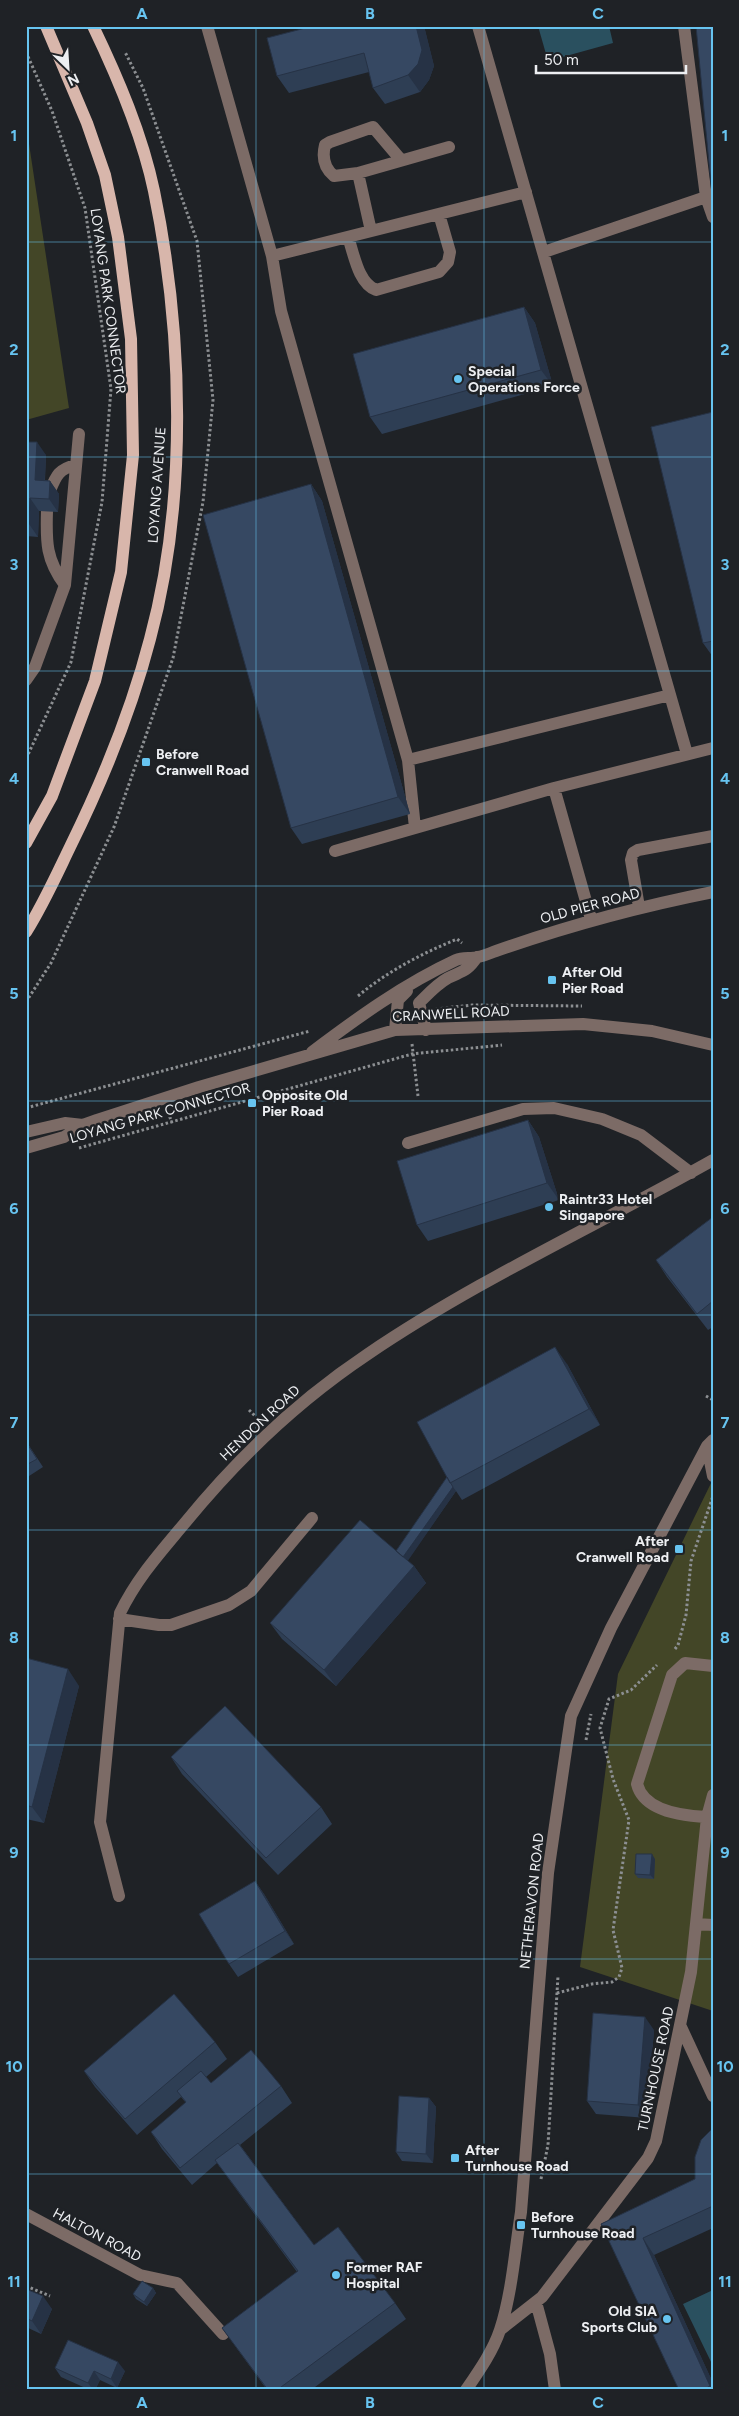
<svg xmlns="http://www.w3.org/2000/svg" width="739" height="2416" viewBox="0 0 739 2416" font-family="Figtree,sans-serif">
  <style>
    .green { fill: #434627 }
    .water { fill: #2a505f }
    .lines { fill: none; stroke-linecap: round; stroke-linejoin: round }
    .path { stroke: #8c8f92; stroke-width: 3; stroke-dasharray: 2.5 2.5; stroke-linecap: butt }
    .minor { stroke: #7c6b66; stroke-width: 12 }
    .major { stroke: #d8b6ab; stroke-width: 12 }
    .wall { fill: #2e3e54 }
    .shaded-wall { fill: #263245 }
    .building { fill: #364862; stroke: #263245 }
    .grid { fill: none; stroke: #67c4f0; stroke-width: 1; stroke-opacity: 0.55 }
    .poi-dot { fill: #67c4f0; stroke: #1f2226; stroke-width: 2 }
    .labels { text-anchor: middle; dominant-baseline: central; stroke-width: 5; stroke-linejoin: round; paint-order: stroke }
    .street-label { font-size: 14px; fill: #edeff2; stroke: #1f2226 }
    .poi-label { font-size: 14px; font-weight: bold; fill: #edeff2; stroke: #1f2226; text-anchor: start }
    .neatline { fill: none; stroke: #67c4f0; stroke-width: 2 }
    .grid-label { font-size: 16px; text-anchor: middle; font-weight: bold; fill: #67c4f0 }
  </style>
  <rect width="100%" height="100%" fill="#1f2226"/>
  <!-- green -->
  <path class="green" d="M26,124L69,408L26,420Z
    M713,1479V2011L580,1967L618,1674Z"/>
  <!-- water -->
  <path class="water" d="M538,26H609L613,43L548,61Z
    M713,2290V2366L683,2304Z"/>
  <g class="lines">
    <!-- path -->
    <path class="path" d="M26,52L52,111L85,208L111,389L102,502L71,662L26,759
      M358,996C388,971 421,954 457,939L462,943
      M26,1002L51,963L114,827L173,658L203,502L213,400L197,241L143,88L125,52
      M436,1009L472,1005L582,1006
      M412,1044L418,1096
      M26,1108L310,1031
      M168,1112L172,1123
      M79,1148L412,1054L502,1045
      M706,1396L713,1400
      M249,1410L259,1420
      M675,1649L678,1645L686,1615L691,1561L713,1496
      M586,1740L591,1714
      M557,1993L592,1984L612,1982L619,1977L622,1968L613,1930L629,1820L613,1779L600,1728L609,1699L631,1690L657,1665
      M541,2179L548,2145L558,1976
      M26,2286L50,2296
      M76,2390V2389"/>
    <!-- minor -->
    <path class="minor" d="M207,26L272,256L281,311L408,760L415,828
      M478,26L687,754
      M684,26L706,197L713,217
      M401,160L373,127L330,142L325,145C322,157 324,168 334,176L358,173L449,147
      M358,173L371,231
      M348,237C354,254 358,283 376,290L439,272L448,262L450,252L439,214
      M544,252L706,197
      M272,256L526,192
      M49,493C56,476 58,469 76,465
      M47,511C46,542 46,560 65,585
      M26,680L35,667L65,585L79,434
      M408,760L670,695
      M554,788L591,919
      M335,851L554,788L713,748
      M639,907L631,860L633,853L638,850L713,836
      M395,1030L398,1000L407,991
      M426,1030L419,1003C428,994 437,984 448,978C462,971 467,972 477,957
      M312,1052C357,1018 404,984 456,960C463,957 471,959 478,957C484,956 490,953 496,951C570,925 637,907 713,892
      M26,1132L65,1123L83,1125
      M408,1143L523,1109L554,1108L602,1119L641,1135L691,1173
      M26,1148L64,1137L83,1125L97,1120L199,1087L395,1030L583,1024L652,1031L713,1045
      M707,1446L713,1476
      M119,1619L159,1625H171L229,1605L251,1591L312,1518
      M707,1817C684,1816 644,1812 637,1784L672,1675L685,1663L713,1666
      M119,1896L100,1822L120,1613C137,1578 159,1554 184,1524C236,1460 299,1400 368,1354C477,1280 598,1225 713,1160
      M696,1924L713,1925
      M681,2027L713,2096
      M26,2214L140,2275L177,2283L223,2334
      M536,2302L550,2354L555,2390
      M500,2330L542,2297L648,2158L656,2141L691,1972L707,1817L713,1795
      M466,2390C479,2371 493,2351 500,2330C512,2293 515,2250 521,2212L548,1873L571,1716L611,1628L707,1446L713,1440"/>
    <!-- major -->
    <path class="major" d="M26,843L52,796L95,681L121,572L133,455L131,339L118,237L105,175L87,123L46,26
      M26,932C43,905 56,876 70,847C103,780 131,712 150,639C188,499 183,332 154,191C142,134 118,78 93,26"/>
  </g>
  <!-- wall -->
  <path class="wall" d="M313,26H424L434,66L429,80L420,92L385,104L373,88L369,72L289,93L277,76Z
    M524,307L535,323L553,386L382,434L370,417Z
    M713,412V657L703,643Z
    M26,442L46,455L45,480L50,481L59,494L58,512L39,511L38,537L26,536Z
    M311,484L322,501L410,814L302,844L291,828Z
    M528,1120L539,1137L559,1200L428,1241L417,1225Z
    M713,1217V1327L708,1330L667,1277L656,1260Z
    M567,1364L600,1425L462,1500L456,1491L407,1561L414,1566L426,1583L336,1686L282,1639L270,1623L396,1551L447,1477Z
    M26,1441L43,1467L26,1478Z
    M26,1658L79,1686L44,1823L26,1819Z
    M171,1757L321,1807L332,1824L278,1875L182,1774Z
    M655,1859L654,1879L638,1878L635,1874Z
    M255,1881L264,1894L294,1944L238,1977L229,1964Z
    M654,2030L647,2118L596,2114L587,2101Z
    M215,2042L227,2059L206,2077L211,2083L281,2086L292,2103L240,2145L314,2245L395,2303L406,2319L311,2390H267L222,2328L297,2272L217,2163L192,2185L162,2149L151,2132L186,2103L181,2097L137,2135L95,2087L84,2071Z
    M429,2098L436,2107L433,2163L402,2161L396,2152Z
    M713,2128V2228L654,2255L713,2383V2390H679L601,2224L695,2179Z
    M153,2288L156,2293L147,2306L136,2299L133,2294Z
    M26,2289L52,2309L41,2334L26,2327Z
    M55,2368L125,2371L117,2388L100,2380L95,2390H90L61,2377Z"/>
  <!-- shaded-wall -->
  <path class="shaded-wall" d="M416,26H424L434,66L429,80L420,92L408,75Z
    M524,307L535,323L553,386L541,370Z
    M37,442L46,455L44,493L35,480Z
    M50,481L59,494L58,512L49,499Z
    M311,484L322,501L410,814L398,797Z
    M30,498L39,511L38,537L29,524Z
    M528,1120L539,1137L559,1200L547,1183Z
    M555,1347L567,1364L600,1425L589,1409Z
    M453,1487L456,1491L405,1565L401,1560Z
    M414,1566L426,1583L336,1686L324,1670Z
    M68,1669L79,1686L44,1823L32,1807Z
    M652,1854L655,1859L654,1879L650,1875Z
    M255,1881L264,1894L294,1944L285,1931Z
    M645,2017L654,2030L647,2118L638,2105Z
    M429,2098L436,2107L433,2163L426,2154Z
    M643,2238L654,2255L713,2383V2390L710,2386Z
    M153,2288L156,2293L147,2306L144,2302Z
    M43,2296L52,2309L41,2334L32,2321Z
    M118,2362L125,2371L117,2388L111,2379Z
    M94,2371L100,2380L95,2390H93L88,2383Z"/>
  <!-- building -->
  <path class="building" d="M313,26H416L422,50L418,64L408,75L373,88L364,53L277,76L267,38Z
    M696,26H713V205Z
    M524,307L541,370L370,417L353,354Z
    M713,412V641L703,643L651,427Z
    M26,442H37L35,480L50,481L49,499L30,498L29,524H26Z
    M311,484L398,797L291,828L203,515Z
    M528,1120L547,1183L417,1225L397,1161Z
    M713,1217V1301L697,1314L656,1260Z
    M555,1347L589,1409L450,1483L417,1422Z
    M26,1442L37,1459L26,1465Z
    M447,1477L453,1487L403,1557L396,1551Z
    M360,1520L414,1566L324,1670L270,1623Z
    M26,1658L68,1669L32,1807L26,1805Z
    M225,1706L321,1807L266,1858L171,1757Z
    M636,1854H652L650,1875L635,1874Z
    M255,1881L285,1931L229,1964L199,1914Z
    M174,1994L215,2042L125,2119L84,2071Z
    M593,2013L645,2017L638,2105L587,2101Z
    M251,2050L281,2086L180,2168L151,2132L186,2102L177,2091L201,2071L211,2083Z
    M399,2096L429,2098L426,2154L396,2152Z
    M713,2128V2206L643,2238L710,2386L703,2390H679L601,2224L695,2179V2157L701,2140Z
    M238,2143L314,2245L338,2227L395,2303L277,2390H268L222,2328L298,2271L215,2160Z
    M142,2281L153,2288L144,2302L133,2294Z
    M26,2289L43,2296L32,2321L26,2318Z
    M68,2340L118,2362L111,2379L94,2371L88,2383L55,2368Z"/>
  <!-- grid -->
  <path class="grid" d="M256,26V2390M484,26V2390M26,242H713M26,457H713M26,671H713M26,886H713M26,1101H713M26,1315H713M26,1530H713M26,1745H713M26,1959H713M26,2174H713"/>
  <!-- markers -->
  <g class="poi-dot">
    <circle cx="458" cy="379" r="5"/>
    <rect x="141" y="757" width="10" height="10" rx="2.5"/>
    <rect x="547" y="975" width="10" height="10" rx="2.5"/>
    <rect x="247" y="1098" width="10" height="10" rx="2.5"/>
    <circle cx="549" cy="1207" r="5"/>
    <rect x="674" y="1544" width="10" height="10" rx="2.5"/>
    <rect x="450" y="2153" width="10" height="10" rx="2.5"/>
    <rect x="516" y="2220" width="10" height="10" rx="2.5"/>
    <circle cx="336" cy="2275" r="5"/>
    <circle cx="667" cy="2319" r="5"/>
  </g>
  <g class="labels">
    <!-- street labels -->
    <g class="street-label">
      <text transform="translate(108 301) rotate(82)">LOYANG PARK CONNECTOR</text>
      <text transform="translate(157 485) rotate(-86)">LOYANG AVENUE</text>
      <text transform="translate(590 906) rotate(-15)">OLD PIER ROAD</text>
      <text transform="translate(451 1014) rotate(-3)">CRANWELL ROAD</text>
      <text transform="translate(160 1113) rotate(-16)">LOYANG PARK CONNECTOR</text>
      <text transform="translate(260 1423) rotate(-43)">HENDON ROAD</text>
      <text transform="translate(532 1901) rotate(-84)">NETHERAVON ROAD</text>
      <text transform="translate(656 2069) rotate(-78)">TURNHOUSE ROAD</text>
      <text transform="translate(97 2235) rotate(28)">HALTON ROAD</text>
    </g>
    <!-- poi labels -->
    <g class="poi-label">
      <text x="468" y="371">Special<tspan x="468" dy="16">Operations Force</tspan></text>
      <text x="156" y="754">Before<tspan x="156" dy="16">Cranwell Road</tspan></text>
      <text x="562" y="972">After Old<tspan x="562" dy="16">Pier Road</tspan></text>
      <text x="262" y="1095">Opposite Old<tspan x="262" dy="16">Pier Road</tspan></text>
      <text x="559" y="1199">Raintr33 Hotel<tspan x="559" dy="16">Singapore</tspan></text>
      <text x="669" y="1541" text-anchor="end">After<tspan x="669" dy="16">Cranwell Road</tspan></text>
      <text x="465" y="2150">After<tspan x="465" dy="16">Turnhouse Road</tspan></text>
      <text x="531" y="2217">Before<tspan x="531" dy="16">Turnhouse Road</tspan></text>
      <text x="346" y="2267">Former RAF<tspan x="346" dy="16">Hospital</tspan></text>
      <text x="657" y="2311" text-anchor="end">Old SIA<tspan x="657" dy="16">Sports Club</tspan></text>
    </g>
  </g>
  <!-- border -->
  <rect width="739" height="2416" fill="none" stroke="#1f2226" stroke-width="55"/>
  <!-- north arrow -->
  <g transform="translate(68 68) rotate(155)" stroke="#1f2226" stroke-width="4" paint-order="stroke">
  <path d="M0-4L9 19L0 12L-9 19Z" fill="#edeff2"/>
  <text y="-8" font-size="14" font-weight="bold" text-anchor="middle" fill="#edeff2">N</text>
  </g>
  <!-- scale -->
  <path d="M536 65v8h150v-8" fill="none" stroke="#edeff2" stroke-width="2.5"/>
  <text x="544" y="65" font-size="15" fill="#edeff2" stroke="#1f2226" stroke-width="4" paint-order="stroke">50 m</text>
  <rect x="28" y="28" width="684" height="2360" class="neatline"/>
  <g class="grid-label">
    <text x="142" y="19">A</text>
    <text x="370" y="19">B</text>
    <text x="598" y="19">C</text>
    <text x="14" y="141">1</text>
    <text x="725" y="141">1</text>
    <text x="14" y="355">2</text>
    <text x="725" y="355">2</text>
    <text x="14" y="570">3</text>
    <text x="725" y="570">3</text>
    <text x="14" y="784">4</text>
    <text x="725" y="784">4</text>
    <text x="14" y="999">5</text>
    <text x="725" y="999">5</text>
    <text x="14" y="1214">6</text>
    <text x="725" y="1214">6</text>
    <text x="14" y="1428">7</text>
    <text x="725" y="1428">7</text>
    <text x="14" y="1643">8</text>
    <text x="725" y="1643">8</text>
    <text x="14" y="1858">9</text>
    <text x="725" y="1858">9</text>
    <text x="14" y="2072">10</text>
    <text x="725" y="2072">10</text>
    <text x="14" y="2287">11</text>
    <text x="725" y="2287">11</text>
    <text x="142" y="2408">A</text>
    <text x="370" y="2408">B</text>
    <text x="598" y="2408">C</text>
  </g>
</svg>
